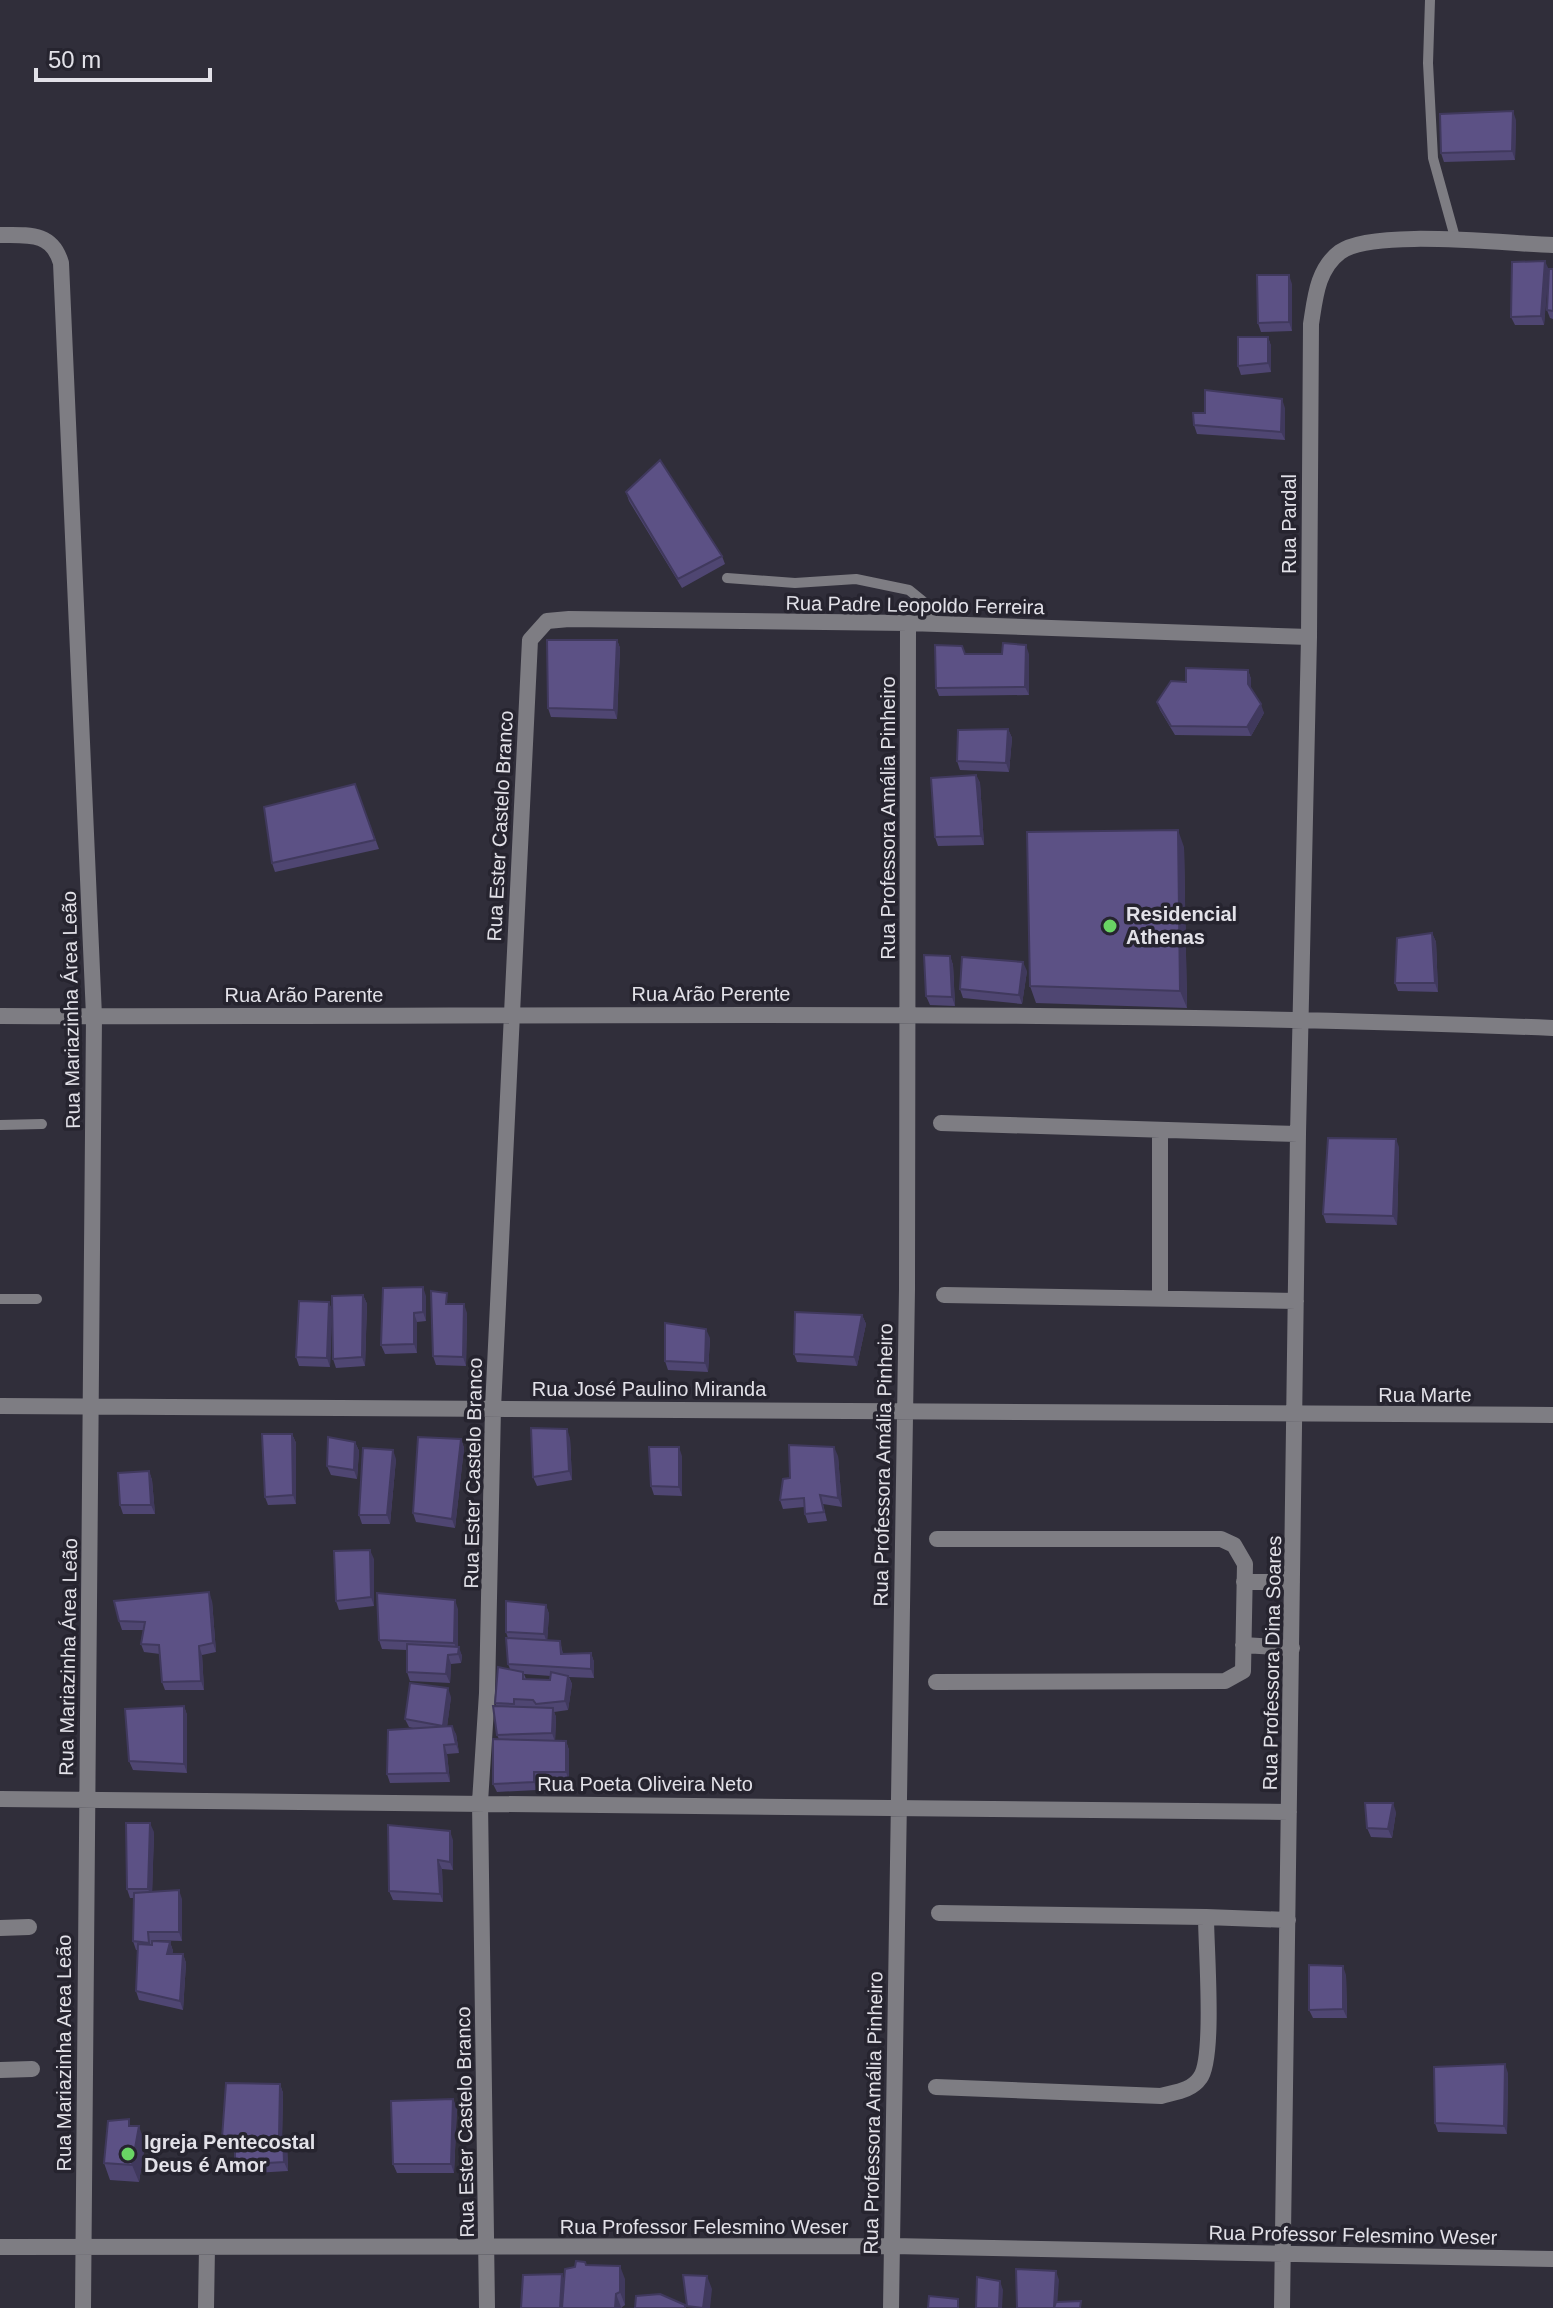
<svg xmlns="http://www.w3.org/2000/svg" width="1553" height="2308" viewBox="0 0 1553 2308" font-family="Arial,sans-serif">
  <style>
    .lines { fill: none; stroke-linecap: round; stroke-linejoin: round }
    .service { stroke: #7e7d83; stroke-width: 10 }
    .minor { stroke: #7e7d83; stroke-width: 16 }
    .wall { fill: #4f4672; fill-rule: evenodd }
    .shaded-wall { fill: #40395d }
    .building { fill: #5c5185; stroke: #40395d; stroke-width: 2 }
    .poi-dot { fill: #69d464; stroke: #26242f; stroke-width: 3 }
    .labels { text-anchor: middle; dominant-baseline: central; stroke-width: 7; stroke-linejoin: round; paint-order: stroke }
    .street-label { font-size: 20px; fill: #e2e1e8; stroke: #26242f }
    .poi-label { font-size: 20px; font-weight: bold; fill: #e2e1e8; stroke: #26242f; text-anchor: start }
  </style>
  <rect width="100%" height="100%" fill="#302e3a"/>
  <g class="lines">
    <!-- service -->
    <path class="service" d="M1430,0L1428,63L1433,158L1456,241
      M727,578L795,583L856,579L909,590L925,603L937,624
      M0,1125L42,1124
      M0,1299H37"/>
    <!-- minor -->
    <path class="minor" d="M0,235C29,235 52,232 61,263L94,1016L83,2308
      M0,1016C519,1018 1034,1007 1553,1028
      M941,1123L1298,1134
      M944,1295L1296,1301
      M1160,1298V1130
      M0,1406L1553,1415
      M1244,1582H1292
      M1243,1645L1292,1648
      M936,1682L1225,1681L1243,1671L1245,1564L1234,1545L1221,1539H937
      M0,1799L1289,1812
      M1206,1917L1288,1920
      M0,1928L29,1927
      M0,2070L32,2069
      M936,2087L1161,2096C1175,2092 1191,2091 1200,2078C1215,2059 1206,1947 1206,1917L939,1913
      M0,2247L892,2246L1553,2259
      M206,2308L207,2247
      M487,2308L480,1802L487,1693L493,1408L530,640L547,621L569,619L908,623L1309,637
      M891,2308L907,1289L908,623
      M1282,2308L1298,1134L1309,637L1311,324C1315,299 1317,269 1340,252C1373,228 1508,244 1553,245"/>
  </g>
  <!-- wall -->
  <path class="wall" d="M1516,120L1515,160L1444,162L1441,153Z
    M1553,269V319L1550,318L1547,310L1548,272L1544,325H1515L1511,317L1549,270Z
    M1292,284V331L1261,332L1258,323Z
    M1268,337L1271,346V372L1241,375L1238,366Z
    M1285,408V440L1197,434L1194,425Z
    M626,492L722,556L725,564L682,588L629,501Z
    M617,640L620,648L617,719L551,717L548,708Z
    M965,654H1029V695L939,696L936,688Z
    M1248,670L1251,679V689L1264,713L1251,736L1175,735L1160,710L1157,702L1186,682Z
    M1008,729L1012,738L1009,772L960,770L957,761Z
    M976,775L980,783L984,845L938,846L935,837Z
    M355,784L379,849L275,872L272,863Z
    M1184,847L1187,1008L1036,1003L1030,986Z
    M1432,933L1436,942L1438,992L1398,991L1395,983Z
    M950,956L953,965L955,1006L930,1005L926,996Z
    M1027,971L1022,1004L963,998L960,989Z
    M1399,1147L1397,1225L1326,1223L1323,1214Z
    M363,1295L367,1304L365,1366L336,1368L333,1359Z
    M426,1296V1321L417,1322V1353L385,1354L381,1345Z
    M329,1302L332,1311L330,1367L299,1366L296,1357Z
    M450,1302V1304L467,1313L466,1366L436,1365L433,1356Z
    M862,1315L866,1324L857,1366L797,1362L794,1354Z
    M710,1338L708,1372L668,1370L665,1361Z
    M292,1434L296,1443V1504L268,1505L265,1497Z
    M570,1438L572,1480L537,1486L533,1477Z
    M461,1439L464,1448L455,1528L416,1522L413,1513Z
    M355,1442L359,1451L357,1479L331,1475L327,1466Z
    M682,1456V1496L654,1495L651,1486Z
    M838,1456L842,1507L823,1504L827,1521L808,1523L805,1514L804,1507L783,1509L780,1500L790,1478Z
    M396,1459L390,1524H362L359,1515Z
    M149,1471L152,1480L155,1514H123L120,1505Z
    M374,1559V1606L339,1610L336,1601Z
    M212,1601L216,1652L202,1655L204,1690H165L162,1682L160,1654L144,1652L141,1644L144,1630H122L119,1621Z
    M546,1605L549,1614L547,1641H560L563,1654L591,1653L594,1662V1678L569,1677L572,1684L568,1710L554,1712L556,1717L555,1741H566L569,1750V1781L537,1780V1790L497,1792L493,1784L499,1739L497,1735V1707L495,1703L510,1669L508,1664V1638L506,1632ZM524,1674L551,1676L550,1680L526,1679Z
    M458,1609V1647L462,1656L461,1663L451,1664L450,1683L410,1681L407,1672V1650L382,1649L379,1640Z
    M451,1697L447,1726L456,1734L459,1753L447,1754L450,1782L390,1783L387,1774L413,1728L409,1727L405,1719Z
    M184,1706L187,1715V1773L133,1770L129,1761Z
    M1396,1812L1392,1838L1371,1837L1367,1828Z
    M154,1832L152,1892L182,1899V1941L151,1940V1945L170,1942L173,1951L172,1954H183L186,1963L183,2010L139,2000L136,1991L138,1950H136L133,1941L134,1898H130L127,1889Z
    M453,1840V1870L442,1869L443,1902L393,1900L389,1891Z
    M1346,1975L1347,2018H1313L1309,2010Z
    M1508,2073L1507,2134L1438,2132L1435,2123Z
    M280,2084L283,2093L282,2136L287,2145L288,2171L239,2174L235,2165V2150L225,2146L222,2138Z
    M457,2107L454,2173H397L393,2164Z
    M131,2126L145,2144L139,2182L110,2180L104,2163Z
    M586,2265L625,2279V2305L621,2308H521Z"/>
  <!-- shaded-wall -->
  <path class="shaded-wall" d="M1513,111L1516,120L1515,160L1512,151Z
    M1545,261L1549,270L1544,325L1541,316Z
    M1289,275L1292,284V331L1289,322Z
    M1268,337L1271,346V372L1268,363Z
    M1282,399L1285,408V440L1281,432Z
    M617,640L620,648L617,719L614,710Z
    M1026,645L1029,654V695L1025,687Z
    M1248,670L1251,679V693L1248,684Z
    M1261,704L1264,713L1251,736L1247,727Z
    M1008,729L1012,738L1009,772L1006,763Z
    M976,775L980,783L984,845L981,836Z
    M1178,830L1184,847L1187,1008L1180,991Z
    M1432,933L1436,942L1438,992L1435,983Z
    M950,956L953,965L955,1006L952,997Z
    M1023,962L1027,971L1022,1004L1019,995Z
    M1396,1139L1399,1147L1397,1225L1393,1216Z
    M423,1287L426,1296V1321L423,1312Z
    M363,1295L367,1304L365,1366L362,1357Z
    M329,1302L332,1311L330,1367L327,1358Z
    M464,1304L467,1313L466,1366L463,1357Z
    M414,1313L417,1322V1353L414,1344Z
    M862,1315L866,1324L857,1366L854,1357Z
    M706,1329L710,1338L708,1372L705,1363Z
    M567,1429L570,1438L572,1480L569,1471Z
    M292,1434L296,1443V1504L293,1495Z
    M461,1439L464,1448L455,1528L452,1519Z
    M355,1442L359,1451L357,1479L354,1470Z
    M679,1447L682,1456V1496L679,1487Z
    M834,1447L838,1456L842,1507L838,1498Z
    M393,1450L396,1459L390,1524L387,1515Z
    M149,1471L152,1480L155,1514L151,1505Z
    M370,1550L374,1559V1606L371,1597Z
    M209,1592L212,1601L216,1652L213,1643Z
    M455,1600L458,1609V1651L454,1643Z
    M546,1605L549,1614L547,1643L544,1634Z
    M199,1646L202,1655L204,1690L201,1681Z
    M459,1647L462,1656L461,1663L458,1654Z
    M591,1653L594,1662V1678L591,1669Z
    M448,1655L451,1664L450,1683L446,1674Z
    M568,1676L572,1684L568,1710L565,1701Z
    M448,1688L451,1697L446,1735L443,1726Z
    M184,1706L187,1715V1773L184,1764Z
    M553,1708L556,1717L555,1742L552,1733Z
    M452,1726L456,1734L459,1753L456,1744Z
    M566,1741L569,1750V1781L566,1772Z
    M444,1745L447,1754L450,1782L447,1773Z
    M534,1772L537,1780V1790L534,1782Z
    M1393,1803L1396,1812L1392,1838L1388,1829Z
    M150,1823L154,1832L152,1898L148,1889Z
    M450,1831L453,1840V1870L450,1862Z
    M438,1860L442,1869L443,1902L440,1894Z
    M179,1890L182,1899V1941L179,1932Z
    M170,1942L173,1951L170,1963L167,1954Z
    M183,1954L186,1963L183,2010L180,2001Z
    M1343,1966L1346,1975L1347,2018L1343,2009Z
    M1505,2064L1508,2073L1507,2134L1504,2126Z
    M280,2084L283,2093L282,2146L279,2137Z
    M453,2099L457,2107L454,2173L451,2164Z
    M139,2126L145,2144L139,2182L132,2165Z
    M283,2136L287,2145L288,2171L284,2162Z
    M620,2266L625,2279V2305L620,2292Z
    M1056,2271L1059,2280L1057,2308H1054Z
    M562,2274L566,2283L564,2308H560Z
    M707,2276L712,2289L710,2308H703Z
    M1000,2281L1003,2290L1002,2308H999Z
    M616,2294L621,2307V2308H615Z"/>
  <!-- building -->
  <path class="building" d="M1513,111L1512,151L1441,153L1440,114Z
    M1545,261L1541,316L1511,317L1512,262Z
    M1549,269H1553V311L1547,310Z
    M1257,275H1289V322L1258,323Z
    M1238,337H1268V363L1238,366Z
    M1205,390L1282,399L1281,432L1194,425L1193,413H1205Z
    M660,460L722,556L678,579L626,492Z
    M547,640H617L614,710L548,708Z
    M1003,643L1026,645L1025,687L936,688L935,645L962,646L965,654H1002Z
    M1186,668L1248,670V684L1261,704L1247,727L1171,726L1157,702L1171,681L1186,682Z
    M1008,729L1006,763L957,761L958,730Z
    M976,775L981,836L935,837L931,778Z
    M355,784L375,840L272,863L264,807Z
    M1178,830L1180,991L1030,986L1027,832Z
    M1432,933L1435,983H1395L1397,938Z
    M924,955L950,956L952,997L926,996Z
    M962,957L1023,962L1019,995L960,989Z
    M1328,1138L1396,1139L1393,1216L1323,1214Z
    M423,1287V1312L414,1313V1344L381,1345L383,1288Z
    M431,1291L447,1293L446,1304H464L463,1357L433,1356Z
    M363,1295L362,1357L333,1359L332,1296Z
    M299,1301L329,1302L327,1358L296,1357Z
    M795,1312L862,1315L854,1357L794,1354Z
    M665,1323L706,1329L705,1363L665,1361Z
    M531,1428L567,1429L569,1471L533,1477Z
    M262,1434H292L293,1495L265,1497Z
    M328,1437L355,1442L354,1470L327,1466Z
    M418,1437L461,1439L452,1519L413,1513Z
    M789,1445L834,1447L838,1498L820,1495L824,1512L805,1514L804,1498L780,1500L783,1479L790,1478Z
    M649,1447H679V1487L651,1486Z
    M363,1448L393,1450L387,1515H359Z
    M149,1471L151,1505H120L118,1473Z
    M370,1550L371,1597L336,1601L334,1551Z
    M209,1592L213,1643L199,1646L201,1681L162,1682L159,1645L141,1644L145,1622L119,1621L114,1601Z
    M377,1593L455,1600L454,1643L379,1640Z
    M506,1601L546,1605L544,1634L506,1632Z
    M506,1638L560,1641L561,1654L591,1653V1669L508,1664Z
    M407,1644L459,1647L458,1654L448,1655L446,1674L407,1672Z
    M498,1667L523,1672V1679L550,1680L551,1672L568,1676L565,1701L536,1704L533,1700L514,1699V1704L495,1703Z
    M410,1683L448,1688L443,1726L405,1719Z
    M184,1706V1764L129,1761L125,1709Z
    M493,1706L553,1708L552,1733L497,1735Z
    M452,1726L456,1744L444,1745L447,1773L387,1774L388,1730Z
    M493,1739L566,1741V1772H534V1782L493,1784Z
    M1365,1803H1393L1388,1829L1367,1828Z
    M126,1823H150L148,1889H127Z
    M388,1825L450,1831V1862L438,1860L440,1894L389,1891Z
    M179,1890V1932H148L149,1943L133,1941L134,1893Z
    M152,1941L170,1942L167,1954H183L180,2001L136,1991L138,1944L152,1945Z
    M1309,1965L1343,1966V2009L1309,2010Z
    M1505,2064L1504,2126L1435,2123L1434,2067Z
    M226,2083L280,2084L279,2137L283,2136L284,2162L235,2165V2142L222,2138Z
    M453,2099L451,2164H393L391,2101Z
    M129,2119V2126H139L132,2165L104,2163L108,2121Z
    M576,2261L585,2262L586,2265L620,2266V2292L616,2294L615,2308H562L565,2269L575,2267Z
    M1016,2269L1056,2271L1054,2308H1017Z
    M562,2274L560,2308H521L523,2275Z
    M683,2275L707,2276L703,2308L687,2306Z
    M977,2277L1000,2281L999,2308H976Z
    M660,2294L685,2305V2308H635L636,2296Z
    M929,2296L958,2299V2308H928Z
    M1081,2301L1080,2308H1054L1056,2302Z"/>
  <!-- markers -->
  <g class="poi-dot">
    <circle cx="1110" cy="926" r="8"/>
    <circle cx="128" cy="2154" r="8"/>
  </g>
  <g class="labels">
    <!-- street labels -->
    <g class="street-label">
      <text transform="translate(1289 524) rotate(-90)">Rua Pardal</text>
      <text transform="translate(915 605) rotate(1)">Rua Padre Leopoldo Ferreira</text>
      <text transform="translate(888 818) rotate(-90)">Rua Professora Amália Pinheiro</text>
      <text transform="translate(500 826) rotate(-87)">Rua Ester Castelo Branco</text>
      <text x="711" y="994">Rua Arão Perente</text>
      <text x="304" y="995">Rua Arão Parente</text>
      <text transform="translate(71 1010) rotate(-91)">Rua Mariazinha Área Leão</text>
      <text x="649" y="1389">Rua José Paulino Miranda</text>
      <text x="1425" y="1395">Rua Marte</text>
      <text transform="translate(883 1465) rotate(-89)">Rua Professora Amália Pinheiro</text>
      <text transform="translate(473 1473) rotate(-89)">Rua Ester Castelo Branco</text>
      <text transform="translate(68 1657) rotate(-89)">Rua Mariazinha Área Leão</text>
      <text transform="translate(1272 1663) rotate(-89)">Rua Professora Dina Soares</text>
      <text x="645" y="1784">Rua Poeta Oliveira Neto</text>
      <text transform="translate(64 2053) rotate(-90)">Rua Mariazinha Area Leão</text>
      <text transform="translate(873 2113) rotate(-89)">Rua Professora Amália Pinheiro</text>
      <text transform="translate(465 2122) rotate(-91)">Rua Ester Castelo Branco</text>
      <text x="704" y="2227">Rua Professor Felesmino Weser</text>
      <text transform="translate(1353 2235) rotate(1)">Rua Professor Felesmino Weser</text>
    </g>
    <!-- poi labels -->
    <g class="poi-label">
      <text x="1126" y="914">Residencial<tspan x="1126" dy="23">Athenas</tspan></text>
      <text x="144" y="2142">Igreja Pentecostal<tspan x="144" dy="23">Deus é Amor</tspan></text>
    </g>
  </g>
  <!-- scale -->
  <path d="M36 68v12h174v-12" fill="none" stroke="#e2e1e8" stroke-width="4"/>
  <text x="48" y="68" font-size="24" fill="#e2e1e8" stroke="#26242f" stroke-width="6" paint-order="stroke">50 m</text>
</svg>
